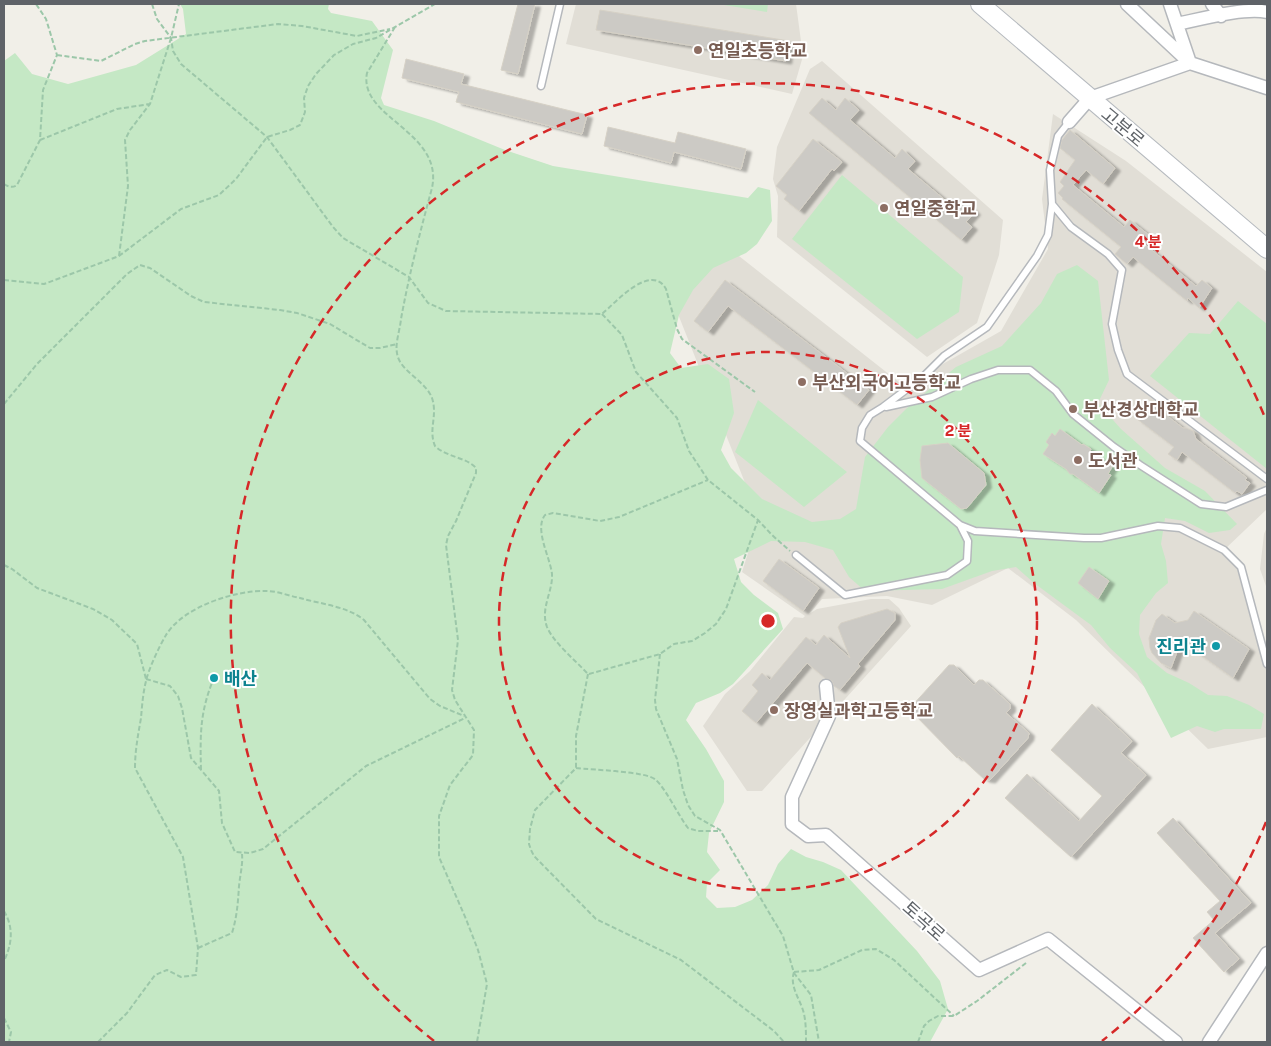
<svg xmlns="http://www.w3.org/2000/svg" width="1271" height="1046" viewBox="0 0 1271 1046" font-family="'Public Sans','Noto Sans KR',sans-serif">
  <style>
    .education { fill: #e1ded6 }
    .green { fill: #c5e8c5 }
    .building { fill: #cccac5; stroke: #d6d1c6; filter: url(#shadow) }
    .lines { fill: none; stroke-linecap: round; stroke-linejoin: round }
    .lane-casing { stroke: #b5b8bc; stroke-width: 9 }
    .street-casing { stroke: #b5b8bc; stroke-width: 15 }
    .secondary-casing { stroke: #b6babf; stroke-width: 20 }
    .path { stroke: #9cc7a9; stroke-width: 2; stroke-dasharray: 5 2.5; stroke-linecap: butt }
    .lane { stroke: #fff; stroke-width: 6 }
    .street { stroke: #fff; stroke-width: 12 }
    .secondary { stroke: #fff; stroke-width: 18 }
    .ring { fill: none; stroke: #d62828; stroke-width: 2.5; stroke-dasharray: 9 6 }
    .education-dot { fill: #8d6e63; stroke: #fff; stroke-width: 2 }
    .culture-dot { fill: #0f9aa8; stroke: #fff; stroke-width: 2 }
    .labels { text-anchor: middle; dominant-baseline: central; stroke-width: 4; stroke-linejoin: round; paint-order: stroke }
    .education-label { font-size: 18px; font-weight: bold; fill: #785e54; stroke: #fff; text-anchor: start }
    .street-label { font-size: 18px; fill: #5f6368; stroke: #fff }
    .culture-label { font-size: 18px; font-weight: bold; fill: #0d838f; stroke: #fff; text-anchor: end }
    .centre { fill: #d62828; stroke: #fff; stroke-width: 2.5 }
    .ring-label { font-size: 15px; text-anchor: middle; font-weight: bold; fill: #d62828; stroke: #fff; stroke-width: 4; stroke-linejoin: round; paint-order: stroke }
  </style>
  <defs>
    <filter id="shadow"><feDropShadow dx="5.5" dy="3" stdDeviation="1" flood-color="#0004"/></filter>
  </defs>
  <rect width="100%" height="100%" fill="#f1efe8"/>
  <!-- education -->
  <path class="education" d="M576,4H796L803,56L792,94L566,44Z
    M822,61L1003,220L999,255L977,323L927,357L777,237L778,196L773,179L777,147L810,69Z
    M1053,114L1126,161L1267,272V509L1224,550L1241,567L1267,664V737L1208,749L1076,620L1008,568L932,605L887,596L822,599L809,614L817,609L871,599H889L899,608L911,626L762,791H747L703,726L725,694L750,671L794,617L803,618L805,616L742,572L759,518L676,309L725,245L904,386L1001,331L1048,249L1042,199Z
    M1267,527V589L1260,569L1264,534Z"/>
  <!-- green -->
  <path class="green" d="M180,4H329L328,9L331,13L372,21L393,50L381,98L384,105L434,121L505,150L553,166L748,198L758,187L770,190L772,221L757,244L746,253L713,268L693,290L679,315L670,353L681,368L708,364L729,379L734,413L721,450L731,468L762,499L812,522L840,519L856,509L865,457L888,427L907,408L956,367L1002,346L1041,303L1057,274L1077,265L1098,281L1109,380L1098,403L1121,429L1165,468L1205,491L1237,524L1230,530L1209,533L1185,521L1165,518L1161,544L1166,561L1168,583L1156,593L1140,615L1139,634L1147,657L1167,673L1189,683L1208,695L1227,696L1249,705L1264,714L1261,729H1224L1215,732L1197,726L1171,738L1137,673L1110,648L1091,625L1034,583L1016,567L992,571L942,589L865,591L849,577L833,550L805,542L771,541L734,559L741,582L754,595L778,613L783,629L733,684L720,693L696,703L686,720L706,749L724,781V802L709,833L707,852L720,870L707,883L706,897L717,908L735,907L752,900L768,885L778,864L791,849L806,857L823,862L841,870L917,951L940,981L948,1009L930,1042H4V61L15,53L32,74L68,84L136,65L186,34L183,9Z
    M718,4H768L767,12Z
    M842,175L963,277L959,312L917,339L792,239Z
    M1238,301L1267,324V469L1150,376L1189,333L1210,334Z
    M758,400L847,472L804,507L735,452Z"/>
  <!-- building -->
  <path class="building" d="M518,4H535L518,74L501,70Z
    M600,10L789,41L786,61L596,30Z
    M406,59L464,74L461,84L587,115L582,134L456,102L459,92L402,78Z
    M822,98L836,110L845,98L859,110L850,120L895,158L902,149L915,161L908,169L957,210L964,202L975,212L966,222L972,227L961,240L809,113Z
    M608,127L675,143L678,132L746,149L741,169L674,152L671,163L604,146Z
    M1070,130L1115,168L1103,184L1086,170L1073,185L1124,227L1130,220L1150,236L1143,243L1196,286L1202,280L1212,288L1199,308L1188,298L1187,301L1133,257L1127,264L1115,254L1121,247L1062,199L1063,198L1058,193L1064,186L1060,182L1075,160L1060,148L1062,140Z
    M813,139L842,162L834,171L832,169L799,211L784,199L787,195L776,186Z
    M725,280L869,390L857,405L728,306L708,332L694,321Z
    M1149,402L1183,428H1186L1193,431L1196,439L1247,478L1245,480L1250,483L1242,494L1237,491L1235,493L1182,452L1177,460L1168,454L1174,447L1137,419Z
    M1060,429L1082,445L1083,444L1091,449L1090,451L1112,467L1108,474L1111,475L1099,493L1073,474H1070L1066,469L1043,454L1049,445L1046,442L1052,433L1055,436Z
    M948,443L984,473L986,485L967,508L961,509L922,478L920,460L922,446Z
    M779,559L819,588L803,611L763,581Z
    M1089,567L1109,581L1098,599L1078,583Z
    M887,609L895,613V620L858,664L860,666L840,690L834,686L832,681L825,678L807,663L756,723L742,711L758,691L752,685L762,673L770,680L806,637L816,645L824,635L850,658L838,627L841,623Z
    M1194,611L1249,649L1233,678L1181,641L1171,668L1161,663L1152,653L1150,648L1149,638L1156,620L1162,614L1175,623L1188,620Z
    M949,665H954L974,685L979,680H983L1010,704V709L1006,713L1029,733L1028,738L990,780L984,779L959,756L957,758L911,711V707Z
    M1092,704L1132,741L1121,753L1146,775L1071,857L1005,798L1027,774L1079,821L1102,796L1051,750Z
    M1173,818L1251,903L1215,933L1239,959L1224,972L1193,938L1214,920L1207,912L1220,901L1157,833Z"/>
  <g class="lines">
    <defs>
      <path id="lane" d="M541,86L560,4
        M1069,122L1058,136L1050,170L1052,204L1071,227L1108,254L1122,270L1112,324L1118,350L1127,374L1267,479
        M1052,204L1048,235L1037,256L987,327L944,356L923,377L883,407L870,415L862,428L860,441L960,525L975,531L1084,538H1101L1158,526L1180,528L1224,550L1241,567L1267,664
        M886,407L932,397L971,379L998,370H1030L1056,391L1073,414L1114,447L1140,465L1201,504L1226,507L1267,490
        M796,555L845,595L947,575L967,561L968,541L960,525"/>
      <path id="street" d="M1127,4L1190,63
        M1170,4L1189,60
        M1212,4L1221,16
        M1177,24C1201,19 1245,7 1267,12
        M1069,122L1090,98L1190,63L1267,88
        M826,686L829,716L792,797V824L808,836L826,835L979,970L1048,939L1176,1042
        M1209,1042L1267,953"/>
      <path id="secondary" d="M980,4L1267,249"/>
    </defs>
    <!-- lane casing -->
    <use href="#lane" class="lane-casing"/>
    <!-- street casing -->
    <use href="#street" class="street-casing"/>
    <!-- secondary casing -->
    <use href="#secondary" class="secondary-casing"/>
    <!-- path -->
    <path class="path" d="M152,4L157,19L171,38L173,51L181,64L267,137L333,227L343,238L409,277L428,303L446,311L602,314C615,303 651,262 666,289L677,329L682,339L755,392
      M395,27L367,73C358,118 444,131 432,188C420,232 409,275 401,319C400,330 395,343 397,353C399,371 425,380 432,398C438,416 428,429 435,446C446,457 466,457 476,468V473L456,521L448,536L446,545L458,640L452,690L455,700L474,730L473,755L450,785L439,816V857L466,919L478,950L487,984L477,1042
      M57,55L101,61L135,44L145,41L278,24L302,26L357,36L390,29
      M40,140L117,109L150,104
      M4,184C8,187 13,188 17,185L40,140L43,90L57,55L46,19L36,4
      M119,256L128,186L125,140L130,130L150,104L171,38L179,4
      M4,280L44,284L119,256L181,209L219,195L236,179L267,137L290,130L300,125L305,112L304,98L308,86L316,74L334,55L353,44L376,38L435,4
      M602,314L622,335L636,372L677,418L689,451L708,480L758,520L772,535L790,551
      M4,404L37,364L127,274L140,265L150,268L191,296L204,302L280,310L297,313L330,324L370,348H380L397,344
      M4,565L12,569L37,588L93,609L112,620L137,644L146,679
      M660,654L655,700L656,709L677,759L683,790L688,805L695,816L720,830L783,936L794,973L811,995L819,1042
      M587,673C576,661 553,642 547,627C540,608 553,592 552,574C550,557 534,529 545,515L553,513L600,521L619,517L708,480
      M588,674L576,736V768L535,810L530,829L529,844L531,850L534,856L596,919L681,960L774,1031L784,1042
      M589,674L660,654L674,644L692,641L705,633L716,624L726,609L758,520
      M146,679L170,686L178,696L182,708L191,758L219,791L222,823L235,852L250,853L263,849L366,766L465,718
      M576,768C591,770 647,771 656,780C666,789 678,815 688,828L698,831H718
      M201,770C200,734 200,711 214,678
      M4,911C14,928 12,944 4,961
      M198,948L232,933C237,917 238,902 239,886C240,875 243,865 242,854
      M794,972L819,970L862,950L876,949L894,960L954,1016
      M794,972C789,987 801,1000 804,1014C806,1023 806,1033 806,1042
      M4,1018L11,1032L9,1042
      M98,1042L127,1013L155,975L167,970L181,977L196,975L198,948L183,857L135,768C135,751 138,735 141,718C142,706 143,693 146,681C149,668 159,647 166,635C183,607 235,590 266,591C278,591 289,596 300,598C320,604 347,606 364,620L430,699L440,706L464,716
      M918,1042L924,1026L929,1021L938,1016H954L977,1001L1026,963"/>
    <!-- lane -->
    <use href="#lane" class="lane"/>
    <!-- street -->
    <use href="#street" class="street"/>
    <!-- secondary -->
    <use href="#secondary" class="secondary"/>
  </g>
  <!-- distance rings -->
  <g class="ring">
    <circle cx="768" cy="621" r="269"/>
    <path d="M1266 822A537 537 0 0 1 1102 1041M434 1041A537 537 0 1 1 1266 420"/>
  </g>
  <!-- markers -->
  <g class="education-dot">
    <circle cx="698" cy="50" r="5"/>
    <circle cx="884" cy="208" r="5"/>
    <circle cx="802" cy="382" r="5"/>
    <circle cx="1073" cy="409" r="5"/>
    <circle cx="1078" cy="460" r="5"/>
    <circle cx="774" cy="710" r="5"/>
  </g>
  <g class="culture-dot">
    <circle cx="1216" cy="646" r="5"/>
    <circle cx="214" cy="678" r="5"/>
  </g>
  <g class="labels">
    <!-- education labels -->
    <g class="education-label">
      <text x="708" y="50">연일초등학교</text>
      <text x="894" y="208">연일중학교</text>
      <text x="812" y="382">부산외국어고등학교</text>
      <text x="1083" y="409">부산경상대학교</text>
      <text x="1088" y="460">도서관</text>
      <text x="784" y="710">장영실과학고등학교</text>
    </g>
    <!-- street labels -->
    <g class="street-label">
      <text transform="translate(1123 127) rotate(40)">고분로</text>
      <text transform="translate(924 921) rotate(42)">토곡로</text>
    </g>
    <!-- culture labels -->
    <g class="culture-label">
      <text x="1206" y="646">진리관</text>
      <text x="224" y="678" text-anchor="start">배산</text>
    </g>
  </g>
  <circle cx="768" cy="621" r="8" class="centre"/>
  <g class="ring-label">
    <text x="1148" y="247">4 분</text>
    <text x="958" y="436">2 분</text>
  </g>
  <!-- border -->
  <rect width="1271" height="1046" fill="none" stroke="#5f6368" stroke-width="10"/>
</svg>
